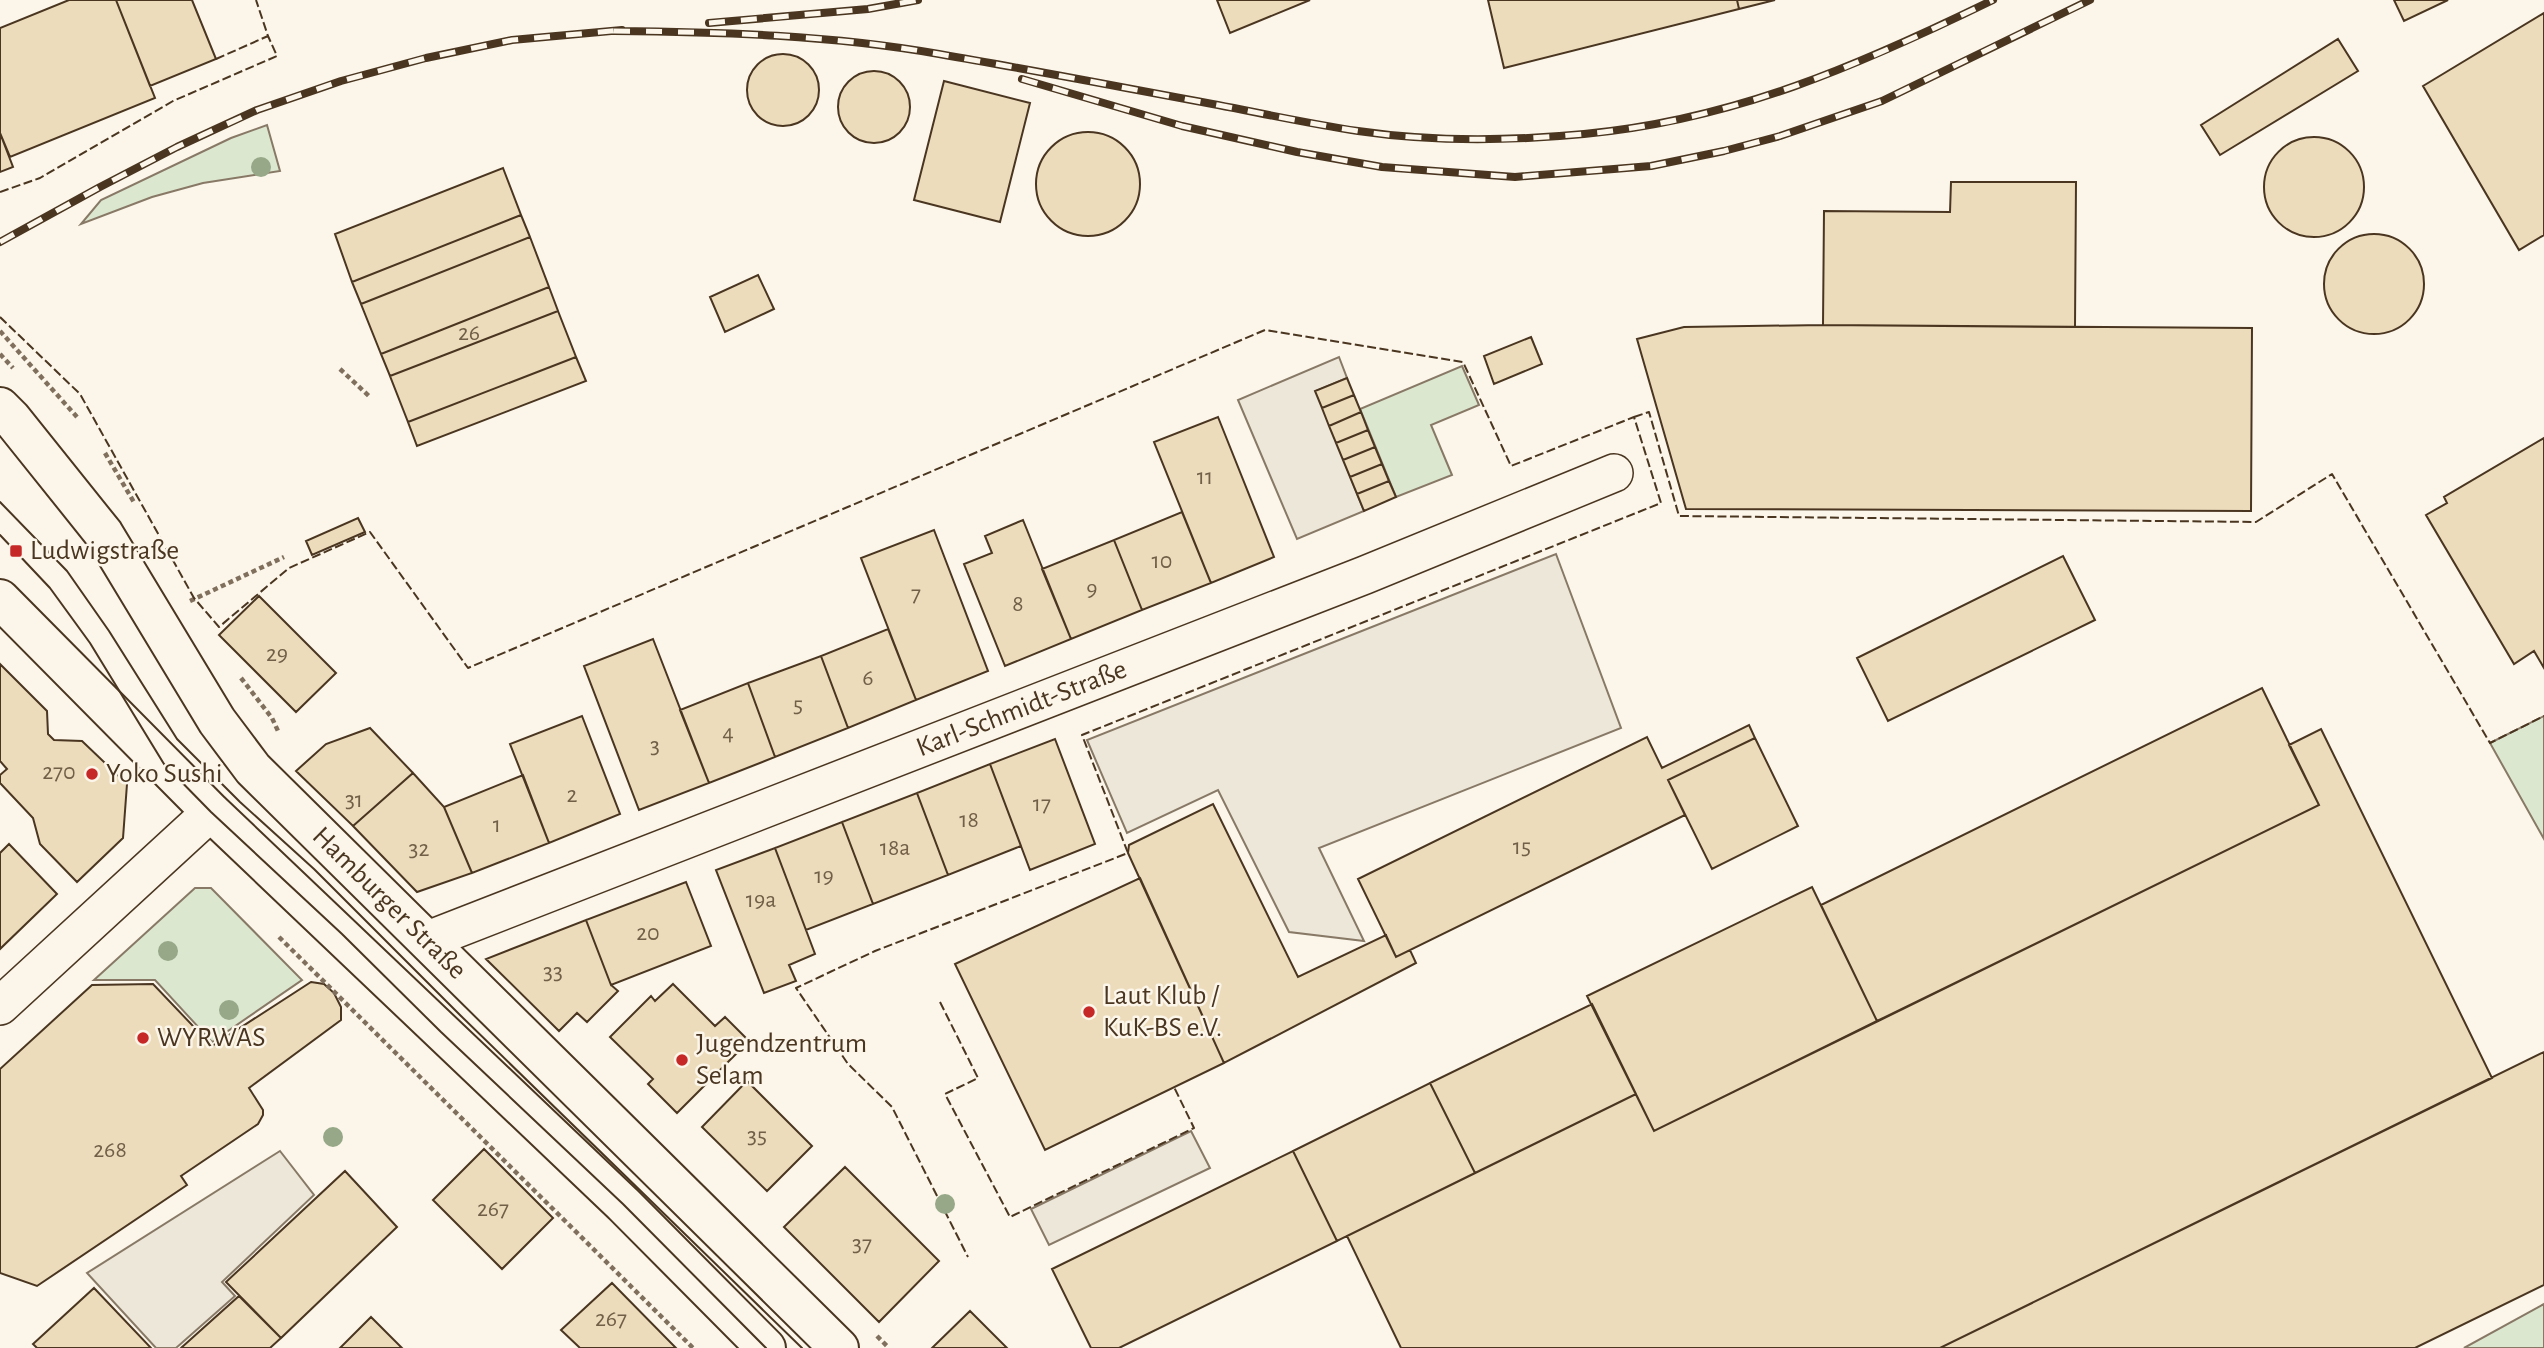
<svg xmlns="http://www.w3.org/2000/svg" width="2544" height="1348" viewBox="0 0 2544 1348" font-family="'Alegreya Sans',sans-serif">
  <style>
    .green { fill: #dce7d0; stroke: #887966; stroke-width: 2 }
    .parking { fill: #ede7d9; stroke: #887966; stroke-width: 2 }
    .building { fill: #ecdcbc; stroke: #4a3520; stroke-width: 2 }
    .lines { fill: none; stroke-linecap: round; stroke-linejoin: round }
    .street-casing { stroke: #4a3520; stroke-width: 40 }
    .primary-casing { stroke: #4a3520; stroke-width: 42 }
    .path { stroke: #7f6f5c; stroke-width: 4.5; stroke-dasharray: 5 3.5; stroke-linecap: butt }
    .street { stroke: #fbf6e9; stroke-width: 37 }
    .primary { stroke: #fbf6e9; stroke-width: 38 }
    .tram { stroke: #4a3520; stroke-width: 2 }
    .rail-casing { stroke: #4a3520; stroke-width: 8 }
    .rail { stroke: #fbf6e9; stroke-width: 5; stroke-dasharray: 16; stroke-linecap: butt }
    .fence { stroke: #4a3520; stroke-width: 2; stroke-dasharray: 9 3.5; stroke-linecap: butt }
    .tree { fill: #96a887 }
    .poi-dot { fill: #c62828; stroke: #fbf6e9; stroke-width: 2.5 }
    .labels { text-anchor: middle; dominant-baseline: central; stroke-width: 5; stroke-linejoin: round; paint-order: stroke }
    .number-label { font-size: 24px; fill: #725f47 }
    .poi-label { font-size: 28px; fill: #4a3520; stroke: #fbf6e9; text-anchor: start }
    .street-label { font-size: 28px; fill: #4a3520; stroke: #fbf6e9 }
  </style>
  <rect width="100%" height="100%" fill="#fbf6e9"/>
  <!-- green -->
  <path class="green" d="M267,125L280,171L203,183L152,197L81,224L101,200L231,138Z
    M1462,366L1479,405L1431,425L1452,475L1396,497L1360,409Z
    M2544,716V839L2490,743Z
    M195,888H211L302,980L212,1042L155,980H94Z
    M2544,1304V1348H2464Z"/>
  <!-- parking -->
  <path class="parking" d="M1339,357L1347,378L1316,391L1364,511L1297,539L1238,400Z
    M1556,554L1621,728L1319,848L1364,941L1289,932L1218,790L1127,833L1087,740Z
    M1191,1131L1210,1168L1049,1245L1031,1209Z
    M280,1151L314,1195L222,1282L235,1296L176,1348H156L87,1273Z"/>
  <!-- building -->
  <path class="building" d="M69,0H116L155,98L10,157L0,133V28Z
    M116,0H192L216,59L150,86Z
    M1217,0H1310L1230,33Z
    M1488,0H1737L1739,9L1504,68Z
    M1737,0H1775L1739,9Z
    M2394,0H2448L2404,21Z
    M2544,13V235L2519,250L2423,86Z
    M2338,39L2358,71L2220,155L2201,125Z
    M747 90a36 36 0 1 1 72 0a36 36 0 1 1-72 0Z
    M838 107a36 36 0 1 1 72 0a36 36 0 1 1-72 0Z
    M944,81L1030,103L1000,222L914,200Z
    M1036 184a52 52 0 1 1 104 0a52 52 0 1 1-104 0Z
    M0,133L13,167L0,172Z
    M2264 187a50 50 0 1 1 100 0a50 50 0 1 1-100 0Z
    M503,168L521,215L352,282L335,234Z
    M1951,182H2076L2075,327L1823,325L1824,211L1950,212Z
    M521,215L530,237L361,304L352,282Z
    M2324 284a50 50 0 1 1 100 0a50 50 0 1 1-100 0Z
    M530,237L549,287L381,354L361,304Z
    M758,275L774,309L725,332L710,297Z
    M549,287L558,311L390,376L381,354Z
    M558,311L576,357L408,422L390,376Z
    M1823,325L2252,328L2251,511L1686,509L1637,339L1684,327Z
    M1531,337L1542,364L1494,384L1484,356Z
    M576,357L586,381L417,446L408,422Z
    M1347,378L1354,395L1322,408L1315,391Z
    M1354,395L1361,412L1329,426L1322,408Z
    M1361,412L1368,430L1336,443L1329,426Z
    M1218,417L1274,557L1211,583L1154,442Z
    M1368,430L1375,447L1343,460L1336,443Z
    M2544,438V668L2534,651L2514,664L2426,515L2447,503L2444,497Z
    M1375,447L1382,464L1350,477L1343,460Z
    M1382,464L1389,481L1357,494L1350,477Z
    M1389,481L1396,497L1364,511L1357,494Z
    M1182,512L1211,583L1142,610L1114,540Z
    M358,518L365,532L312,555L306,541Z
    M1023,520L1071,639L1005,666L964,564L992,553L985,536Z
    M934,530L988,671L916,700L861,558Z
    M1114,540L1142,610L1071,639L1042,569Z
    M2063,556L2095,620L1888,721L1857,658Z
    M259,596L336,673L296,712L219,635Z
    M888,629L916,700L848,728L821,656Z
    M653,639L709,783L639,810L584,666Z
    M821,656L848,728L775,757L748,683Z
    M0,664L47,711L48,734L54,740L82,741L127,784L123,838L77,882L40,844L33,818L0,783V775L7,769L0,761Z
    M748,683L775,757L709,783L680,710Z
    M2262,688L2319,805L1877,1021L1821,905Z
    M582,716L620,814L549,843L510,744Z
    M1749,725L1755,738L1668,780L1685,815L1396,957L1358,879L1647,737L1662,768Z
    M370,728L413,773L353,826L296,771L326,744Z
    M2321,729L2492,1078L1940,1348H1401L1347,1236L1636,1094L1654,1131L2319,805L2289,745Z
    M1755,738L1798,826L1712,869L1668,780Z
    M1055,739L1095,844L1030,870L990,764Z
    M990,764L1021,846L948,875L917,793Z
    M413,773L444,807L472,873L417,892L353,826Z
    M523,775L549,843L472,873L444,807Z
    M917,793L948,875L873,904L842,822Z
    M1213,804L1298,977L1386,935L1396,957L1410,950L1416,963L1224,1063L1128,853L1129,845Z
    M842,822L873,904L806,930L775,848Z
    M9,844L57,894L0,949V853Z
    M775,848L815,954L789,965L796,981L764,993L716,870Z
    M1140,878L1224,1063L1045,1150L955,964Z
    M686,882L711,946L611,985L586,920Z
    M1812,887L1877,1021L1654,1131L1587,996Z
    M586,920L611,985L618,991L587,1022L577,1013L559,1031L486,959Z
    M311,982L324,984L334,993L341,1007V1020L249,1088L263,1110V1115L258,1124L181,1176L187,1185L37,1286L0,1273V1069L92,985L153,984L212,1046Z
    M673,984L715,1026L725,1017L749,1041L677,1113L648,1084L653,1079L610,1037L651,996L655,1001Z
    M1592,1004L1636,1094L1475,1173L1430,1083Z
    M2544,1052V1285L2415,1348H1940Z
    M747,1081L812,1146L767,1191L702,1127Z
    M1430,1083L1475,1173L1337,1241L1293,1151Z
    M484,1149L553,1218L502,1269L433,1200Z
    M1293,1151L1337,1241L1119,1348H1091L1052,1269Z
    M845,1167L939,1261L879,1322L784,1227Z
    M345,1171L397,1227L281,1338L226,1282Z
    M612,1283L676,1348H580L561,1330Z
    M94,1288L151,1348H37L33,1344Z
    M239,1296L281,1338L270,1348H181Z
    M970,1311L1007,1348H932Z
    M371,1317L402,1348H340Z"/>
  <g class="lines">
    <defs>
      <g id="street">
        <path id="s1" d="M428,940L1365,575L1614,473"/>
        <path d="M0,1006L211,812"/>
      </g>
      <g id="primary">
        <path id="s2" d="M0,407L11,418L104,534L217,721L253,769L839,1348"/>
        <path d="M0,599L211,812L623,1204L766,1348"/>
      </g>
    </defs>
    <!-- street casing -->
    <use href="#street" class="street-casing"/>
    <!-- primary casing -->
    <use href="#primary" class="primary-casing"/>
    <!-- path -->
    <path class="path" d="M0,331L77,417
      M0,354L13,368
      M340,369L370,397
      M105,453L135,504
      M190,601L284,557
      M241,678L272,718L278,731
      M279,937L693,1348
      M877,1336L887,1346"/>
    <!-- street -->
    <use href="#street" class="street"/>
    <!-- primary -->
    <use href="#primary" class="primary"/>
    <!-- tram -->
    <path class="tram" d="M0,502L67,571L109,631L177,739L240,802L314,869L460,1015L802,1348
      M0,535L50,588L90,643L164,764L211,812L342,934L441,1032L623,1204L766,1348"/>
    <defs>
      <path id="rail" d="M709,23L868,9L918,0
        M614,31C723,32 831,35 939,54C1032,70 1125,88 1218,105C1265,114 1311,124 1358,131C1433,142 1509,141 1584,134C1734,120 1860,65 1993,0
        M1022,79L1182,126L1297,152L1382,167L1515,177L1651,166L1724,151L1780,136L1882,101L2090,0
        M0,242L100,187L177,147L257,110L341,81L426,58L512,40L622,30"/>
    </defs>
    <!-- rail casing -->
    <use href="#rail" class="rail-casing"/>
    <!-- rail -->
    <use href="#rail" class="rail"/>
    <!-- fence -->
    <path class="fence" d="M216,59L268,36L256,0
      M0,192L40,178L173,101L277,56L268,36
      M0,317L80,394L194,598L219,627L289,568L370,532L468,668L1265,330L1463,362L1511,466L1634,417L1661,503L1082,735L1128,853L875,951L796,988L848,1064L892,1107L968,1257
      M1634,417L1649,412L1679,516L2256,522L2332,474L2490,743L2544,716
      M940,1002L978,1078L945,1094L1010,1217L1194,1128L1174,1087"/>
  </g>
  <!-- trees -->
  <g class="tree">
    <circle cx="261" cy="167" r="10"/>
    <circle cx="168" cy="951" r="10"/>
    <circle cx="229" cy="1010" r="10"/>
    <circle cx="333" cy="1137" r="10"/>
    <circle cx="945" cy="1204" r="10"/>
  </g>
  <!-- markers -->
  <g class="poi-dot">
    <rect x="9" y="544" width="14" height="14" rx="3.5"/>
    <circle cx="92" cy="774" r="7"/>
    <circle cx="1089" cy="1012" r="7"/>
    <circle cx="143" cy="1038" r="7"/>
    <circle cx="682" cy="1060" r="7"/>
  </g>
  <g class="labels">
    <!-- number labels -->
    <g class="number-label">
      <text x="469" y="333">26</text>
      <text x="1205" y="477">11</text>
      <text x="1162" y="561">10</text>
      <text x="1092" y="589">9</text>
      <text x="916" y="594">7</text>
      <text x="1018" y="604">8</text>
      <text x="277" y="654">29</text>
      <text x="868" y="678">6</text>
      <text x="798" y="705">5</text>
      <text x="728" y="733">4</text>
      <text x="655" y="746">3</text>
      <text x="59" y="772">270</text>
      <text x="572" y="795">2</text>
      <text x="354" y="800">31</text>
      <text x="1042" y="804">17</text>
      <text x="969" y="820">18</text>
      <text x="497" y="825">1</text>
      <text x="1522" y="847">15</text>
      <text x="895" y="848">18a</text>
      <text x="419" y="849">32</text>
      <text x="824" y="876">19</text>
      <text x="761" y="900">19a</text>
      <text x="648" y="933">20</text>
      <text x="553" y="972">33</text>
      <text x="757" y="1136">35</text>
      <text x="110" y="1150">268</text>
      <text x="493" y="1209">267</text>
      <text x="862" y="1244">37</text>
      <text x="611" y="1319">267</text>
    </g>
    <!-- poi labels -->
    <g class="poi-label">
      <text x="30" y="551">Ludwigstraße</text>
      <text x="106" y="774">Yoko Sushi</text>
      <text x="1103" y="996">Laut Klub /<tspan x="1103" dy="32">KuK-BS e.V.</tspan></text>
      <text x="157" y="1038">WYRWAS</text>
      <text x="696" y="1044">Jugendzentrum<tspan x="696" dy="32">Selam</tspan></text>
    </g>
    <!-- street labels -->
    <g class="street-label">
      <text stroke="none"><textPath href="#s1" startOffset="637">Karl-Schmidt-Straße</textPath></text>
      <text stroke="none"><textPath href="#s2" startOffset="634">Hamburger Straße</textPath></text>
    </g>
  </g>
</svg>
